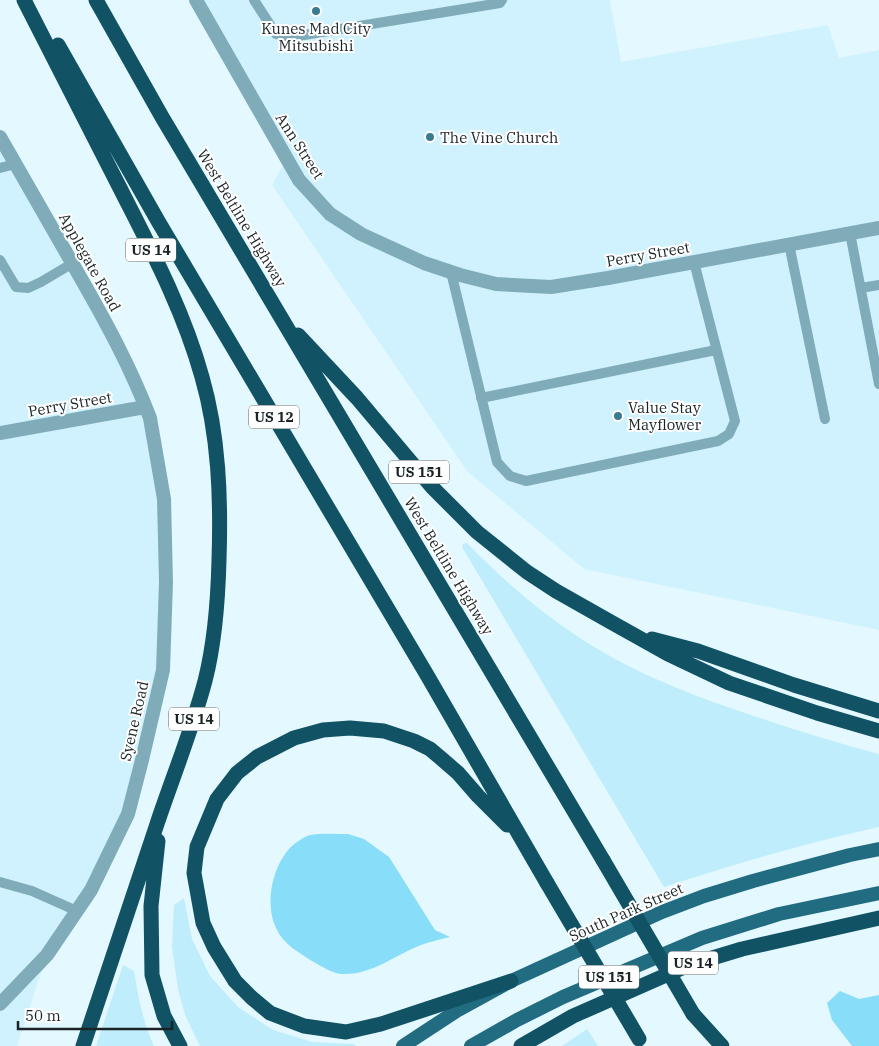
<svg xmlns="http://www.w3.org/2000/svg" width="879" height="1046" viewBox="0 0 879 1046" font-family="'IBM Plex Serif',serif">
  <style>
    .built { fill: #d0f2fe }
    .green { fill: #bfedfc }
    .water { fill: #88def9 }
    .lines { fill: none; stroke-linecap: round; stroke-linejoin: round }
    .service { stroke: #80acba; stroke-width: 10 }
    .minor { stroke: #80acba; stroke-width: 14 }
    .tertiary { stroke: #80acba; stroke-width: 14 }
    .primary { stroke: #226c81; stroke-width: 14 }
    .motorway { stroke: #115365; stroke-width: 15 }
    .motorway-bridge { stroke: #115365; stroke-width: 15 }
    .poi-dot { fill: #3b7b8f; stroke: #fff; stroke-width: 2 }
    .labels { text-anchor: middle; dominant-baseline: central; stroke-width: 4; stroke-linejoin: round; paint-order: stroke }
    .shield { fill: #fff; stroke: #5f6668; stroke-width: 1 }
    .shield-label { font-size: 14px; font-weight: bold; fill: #1a2427 }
    .poi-label { font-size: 15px; fill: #1a2427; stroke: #fff; text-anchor: start }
    .street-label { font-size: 15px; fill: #1a2427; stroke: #fff }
  </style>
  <rect width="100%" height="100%" fill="#e4f8ff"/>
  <!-- built -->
  <path class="built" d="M196,0H610L621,62L828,25L839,58L879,50V630L584,569L467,471L272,185L286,160Z
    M0,137L137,385L164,499L163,670L128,814L47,955L17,1046H0Z"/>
  <!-- green -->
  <path class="green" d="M467,543C496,573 527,601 561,625C618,666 679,691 745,713C789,728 834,742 879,754V827C806,843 735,864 664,887L462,547L463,544Z
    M184,898L192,939L210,976L238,1007L273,1030L312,1042L353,1044L357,1046H200L185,1015L178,989L172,947L174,905Z
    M123,965L134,971C138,996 143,1023 154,1046H96Z
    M587,1029L598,1046H562Z"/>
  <!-- water -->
  <path class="water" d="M348,834L364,839L389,857L435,930L450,937C440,939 430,942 421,945C395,955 372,975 343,974C333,974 321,966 312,961C298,952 283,944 276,928C263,902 274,855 300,840C303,838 306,836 310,835C320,833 337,834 348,834Z
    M840,991L859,999L879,995V1046H852L832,1020L827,1003Z"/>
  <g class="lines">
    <!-- service -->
    <path class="service" d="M254,0L276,34L292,37L500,3L502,0
      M0,168L16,164
      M850,233L879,384
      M789,244L825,419
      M0,260L16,287L28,288L41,282L73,263
      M451,272L497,462L510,476L526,481L718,441L729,434L735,421L694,262
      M861,288L879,285
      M481,398L716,350
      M0,882L32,891L77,911"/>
    <!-- minor -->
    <path class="minor" d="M196,0L299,180L330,214L361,234L424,263L460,275L496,284L551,287L608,278L879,228
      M0,433L145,407"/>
    <!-- tertiary -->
    <path class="tertiary" d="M0,137C26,183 53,229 79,275C106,322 131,368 150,418L164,499L166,582L163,670L142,760L128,814L91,890L47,955L0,1004"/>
    <!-- primary -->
    <path class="primary" d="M403,1046L458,1010L511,981L662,912L704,896L753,881L850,855L879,849
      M471,1046L517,1020L563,997L702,938L779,914L879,893"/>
    <!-- motorway -->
    <path class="motorway" d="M24,0C57,65 90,129 123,194C153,253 184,312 202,377C219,436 221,499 219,560C218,600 215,642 205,681C192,730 173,776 157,824C133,898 108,972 83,1046
      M96,0L162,117L603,860
      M58,45L158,221L427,675L547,883
      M298,335L357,398L432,487L477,532L527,572L556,591L609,621L668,654L729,683L817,713L879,731
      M652,639L698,651L794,685L879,711
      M507,825L478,796L458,773L443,760L430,749L414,741L384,731L350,728L323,730L294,738L257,757L237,773L217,799L197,847L194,873L203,923L214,947L235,981L252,998L270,1013L304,1026L346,1032L381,1024L511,981
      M158,841L151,906L152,975L164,1016L180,1046
      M693,1014L722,1046
      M521,1046L573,1016L689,965L742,949L879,918"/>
    <!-- motorway-bridge -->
    <path class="motorway-bridge" d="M603,860L693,1014
      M547,883L639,1039"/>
  </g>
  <!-- markers -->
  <g class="poi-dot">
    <circle cx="316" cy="11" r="5"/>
    <circle cx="430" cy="137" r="5"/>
    <circle cx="618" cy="416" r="5"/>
  </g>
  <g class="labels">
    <!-- shield labels -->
    <g class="shield">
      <rect x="126" y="238.5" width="50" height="23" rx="4"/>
      <rect x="249" y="405.5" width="50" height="23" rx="4"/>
      <rect x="389" y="460.5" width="60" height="23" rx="4"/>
      <rect x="169" y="707.5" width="50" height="23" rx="4"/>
      <rect x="668" y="951.5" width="50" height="23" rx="4"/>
      <rect x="579" y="965.5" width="60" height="23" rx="4"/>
    </g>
    <g class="shield-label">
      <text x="151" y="250">US 14</text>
      <text x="274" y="417">US 12</text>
      <text x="419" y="472">US 151</text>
      <text x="194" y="719">US 14</text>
      <text x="693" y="963">US 14</text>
      <text x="609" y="977">US 151</text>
    </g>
    <!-- poi labels -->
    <g class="poi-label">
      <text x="316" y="28" text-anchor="middle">Kunes Mad City<tspan x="316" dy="17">Mitsubishi</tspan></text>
      <text x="440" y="137">The Vine Church</text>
      <text x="628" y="407">Value Stay<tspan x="628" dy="17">Mayflower</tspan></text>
    </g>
    <!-- street labels -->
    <g class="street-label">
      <text transform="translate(300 146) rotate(57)">Ann Street</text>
      <text transform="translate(242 218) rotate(59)">West Beltline Highway</text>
      <text transform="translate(648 254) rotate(-10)">Perry Street</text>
      <text transform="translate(90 262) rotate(61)">Applegate Road</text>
      <text transform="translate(70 404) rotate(-10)">Perry Street</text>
      <text transform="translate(449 566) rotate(59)">West Beltline Highway</text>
      <text transform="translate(134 721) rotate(-77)">Syene Road</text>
      <text transform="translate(626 912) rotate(-24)">South Park Street</text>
    </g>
  </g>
  <!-- scale -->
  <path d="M18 1021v8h154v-8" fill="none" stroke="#1a2427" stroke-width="2.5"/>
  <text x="25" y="1021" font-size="15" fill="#1a2427" stroke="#ffffff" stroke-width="4" paint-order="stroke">50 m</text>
</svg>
